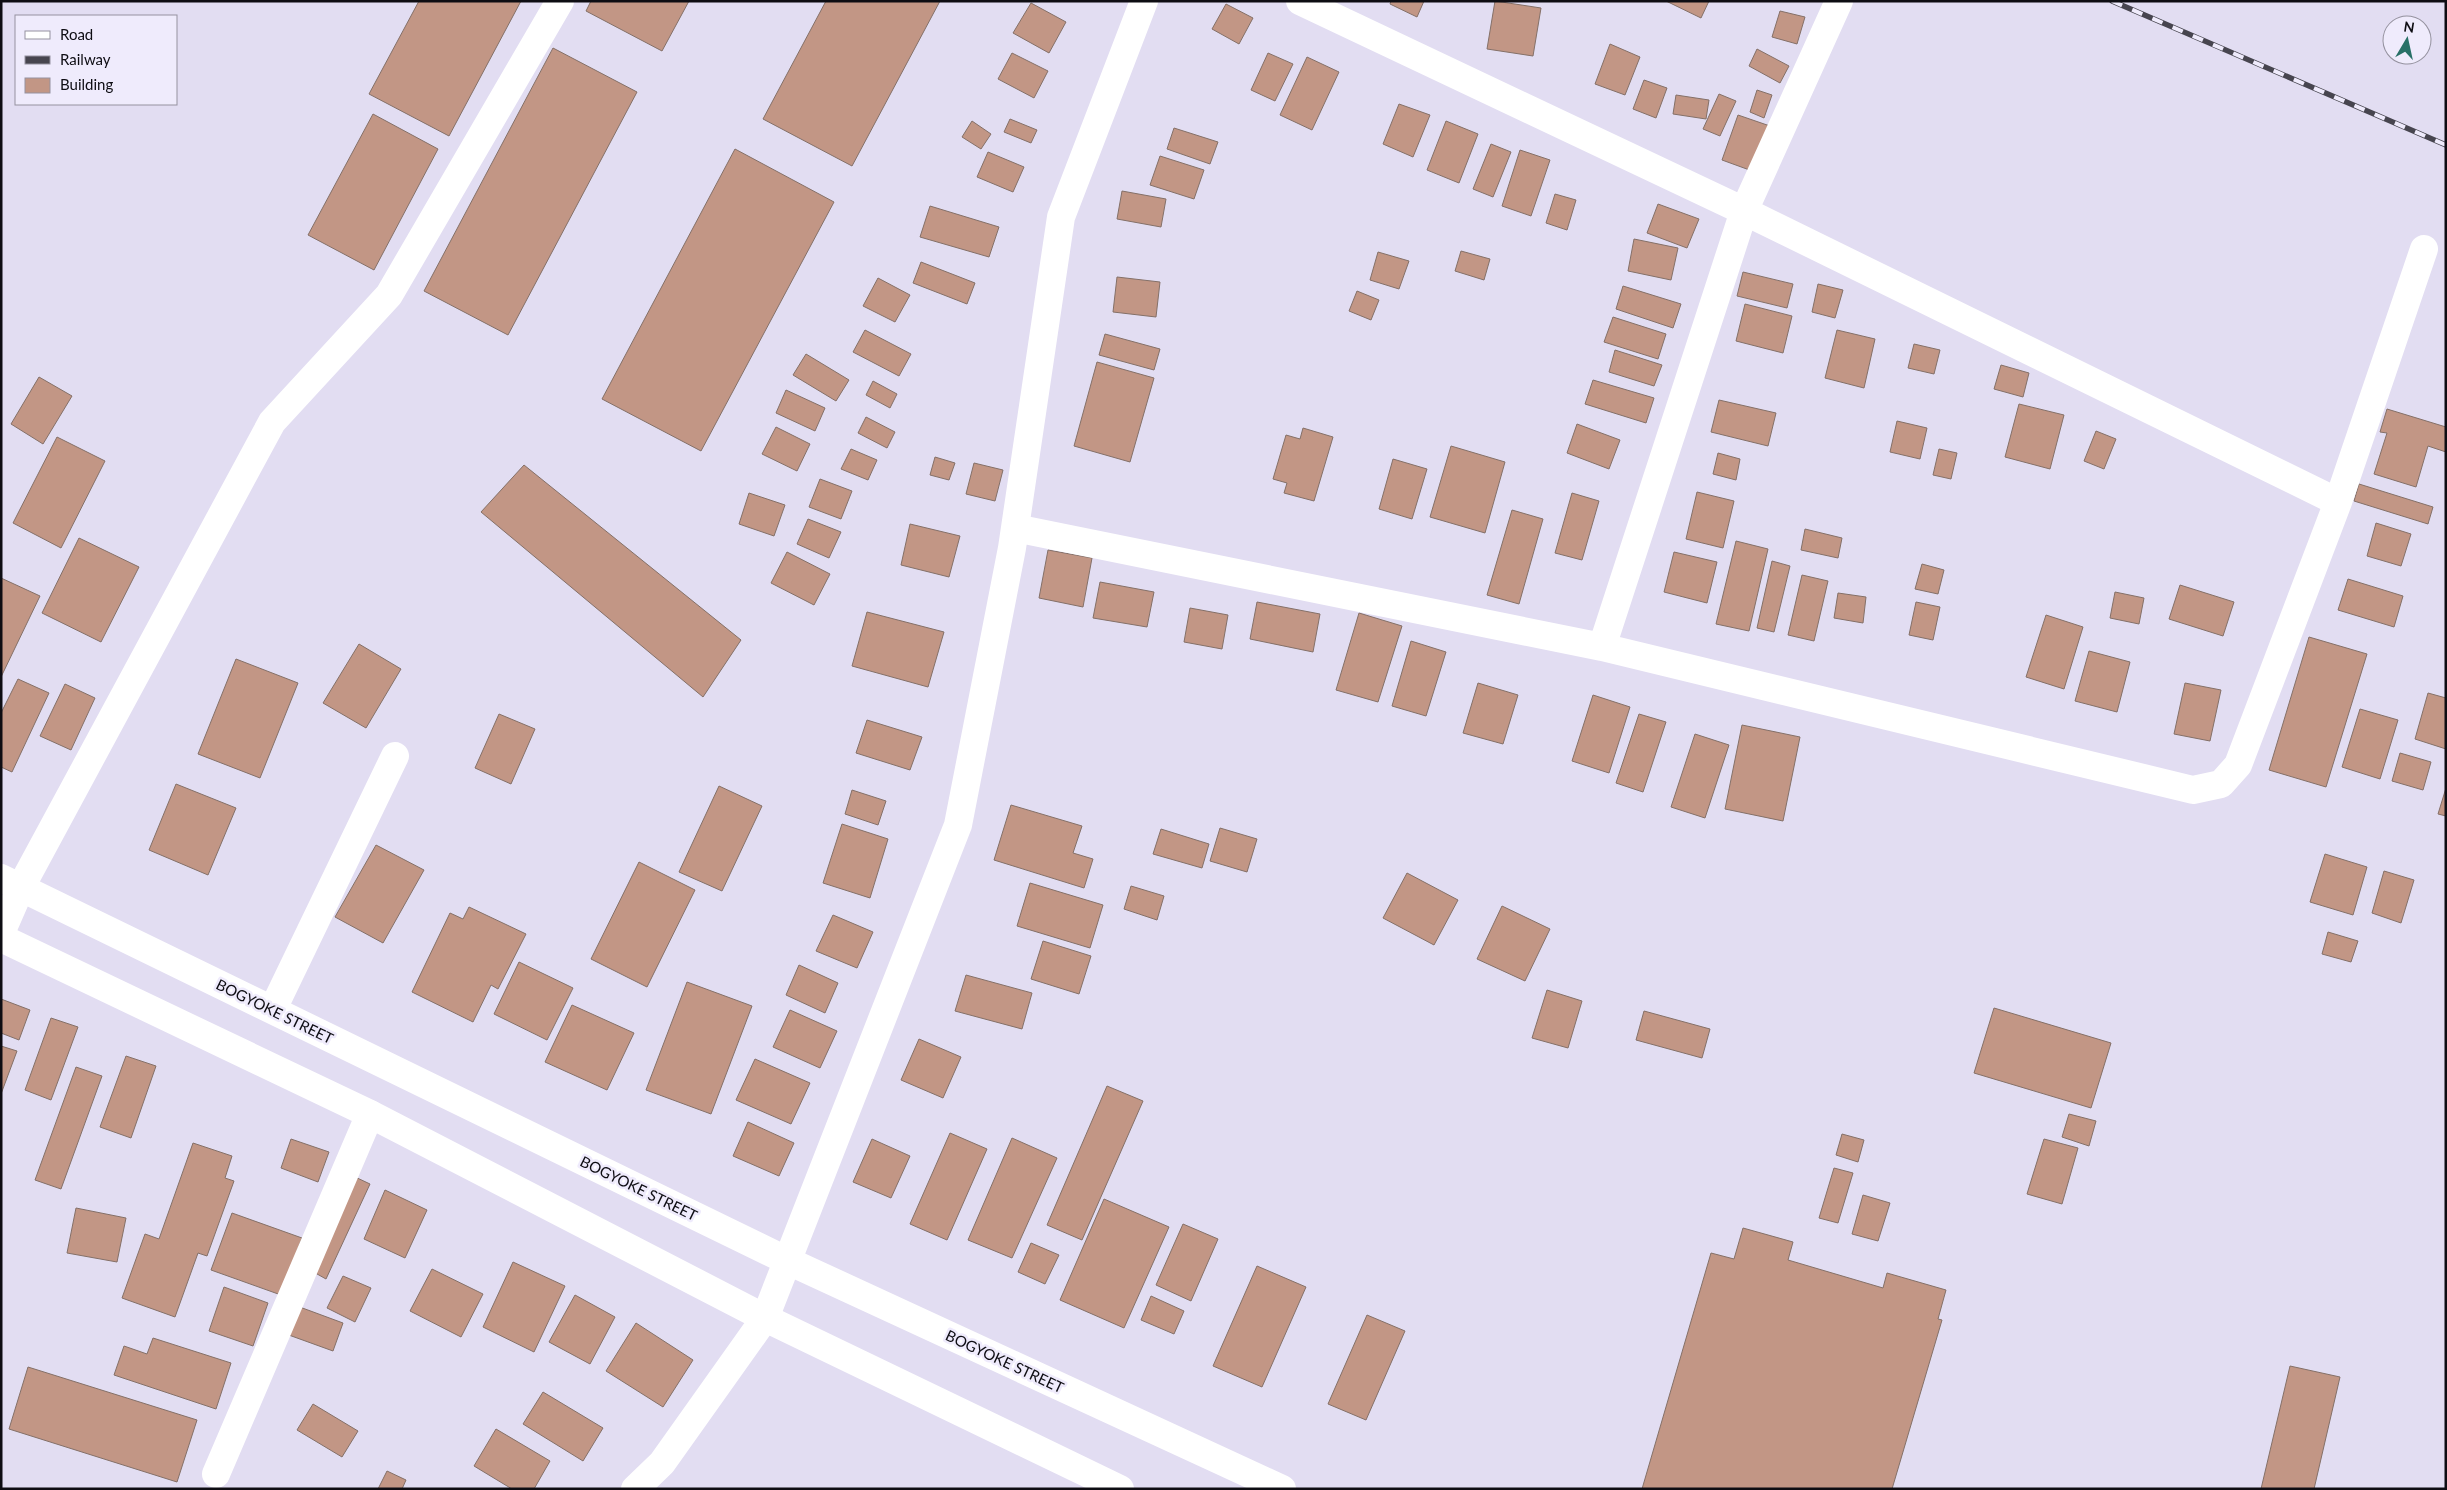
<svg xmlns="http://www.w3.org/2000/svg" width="2447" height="1490" viewBox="0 0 2447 1490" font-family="Lato,sans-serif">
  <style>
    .building { fill: #c29685; stroke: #847068 }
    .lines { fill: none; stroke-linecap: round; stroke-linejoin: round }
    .minor { stroke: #fff; stroke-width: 28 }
    .major { stroke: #fff; stroke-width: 28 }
    .rail-casing { stroke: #47454f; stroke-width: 5.5 }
    .rail { stroke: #efebfc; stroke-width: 4; stroke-dasharray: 11; stroke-linecap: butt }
    .labels { text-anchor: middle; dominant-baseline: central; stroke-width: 5; stroke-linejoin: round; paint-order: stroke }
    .street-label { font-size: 15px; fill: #0e0d13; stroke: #efebfc }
  </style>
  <rect width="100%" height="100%" fill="#e2ddf2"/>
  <!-- building -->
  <path class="building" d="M419,1H521L449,136L369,94Z
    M591,1H689L662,51L586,11Z
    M826,1H940L852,166L763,119Z
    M1391,1H1424L1417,17L1390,4Z
    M1495,1L1541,8L1533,56L1487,49Z
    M1666,1H1709L1701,18Z
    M1031,3L1066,22L1049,53L1013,33Z
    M1226,4L1253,18L1239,44L1212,29Z
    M1780,11L1805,17L1797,44L1772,37Z
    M1610,44L1640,57L1625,95L1595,84Z
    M553,48L637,92L508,335L424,291Z
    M1757,49L1789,66L1780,83L1749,66Z
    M1012,53L1048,71L1034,98L998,79Z
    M1268,53L1293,64L1275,101L1251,90Z
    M1307,57L1339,72L1312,130L1280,115Z
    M1644,80L1667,88L1656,118L1633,109Z
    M1757,90L1772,95L1764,118L1750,112Z
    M1719,94L1736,101L1720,136L1703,129Z
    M1676,95L1709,100L1706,119L1673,114Z
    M1399,104L1430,115L1413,157L1383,144Z
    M373,114L438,149L374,270L308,235Z
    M1738,115L1770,126L1755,172L1722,160Z
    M1010,119L1037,130L1031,143L1004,132Z
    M972,121L991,134L981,149L962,137Z
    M1446,121L1478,134L1459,183L1427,170Z
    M1174,128L1218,142L1210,164L1167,149Z
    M1491,144L1511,152L1493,197L1473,189Z
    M735,149L834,202L701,451L602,399Z
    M1520,150L1550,160L1531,216L1502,206Z
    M988,152L1024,167L1013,192L977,177Z
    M1160,156L1204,170L1194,199L1150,185Z
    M1122,191L1166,199L1161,227L1117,219Z
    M1555,194L1576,200L1567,230L1546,223Z
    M1658,204L1699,219L1687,248L1647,233Z
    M930,206L999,227L989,257L920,237Z
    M1634,239L1678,248L1671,280L1628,271Z
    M1461,251L1490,259L1484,280L1455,271Z
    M1378,252L1409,261L1399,289L1370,280Z
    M921,262L975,283L967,304L913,283Z
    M1743,272L1793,284L1787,308L1737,296Z
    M1117,277L1160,282L1156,317L1113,312Z
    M878,278L910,295L895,322L863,306Z
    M1818,284L1843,290L1835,318L1812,312Z
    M1623,286L1681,304L1673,328L1616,309Z
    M1357,291L1379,300L1371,320L1349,311Z
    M1745,304L1792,316L1783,353L1736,341Z
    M1613,317L1666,334L1658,359L1604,342Z
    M865,330L911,354L899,376L853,352Z
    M1837,330L1875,339L1864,388L1825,378Z
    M1105,334L1160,349L1154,370L1099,355Z
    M1914,344L1940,350L1934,374L1908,368Z
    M1615,350L1662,365L1654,386L1609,372Z
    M806,354L849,380L836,401L793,375Z
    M1097,362L1154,378L1130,462L1074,446Z
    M2001,365L2029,373L2023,397L1994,389Z
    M39,377L72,396L43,444L11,424Z
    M1593,380L1654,398L1646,423L1585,404Z
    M873,381L897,394L890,408L866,395Z
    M786,390L825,408L815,431L776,413Z
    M1719,400L1776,413L1768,446L1711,432Z
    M2019,404L2064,415L2050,469L2005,457Z
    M2387,409L2446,427V452L2428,446L2416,487L2374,474L2387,433L2380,432Z
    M866,417L895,432L887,448L858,433Z
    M1897,421L1927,428L1920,459L1890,452Z
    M1577,424L1620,440L1609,469L1567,453Z
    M776,427L810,444L797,471L762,454Z
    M1303,428L1333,437L1314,501L1284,493L1287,483L1273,479L1286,435L1300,439Z
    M2096,431L2116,439L2104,469L2084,461Z
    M57,437L105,461L61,548L13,523Z
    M1451,446L1505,462L1485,533L1430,517Z
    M851,449L877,460L868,480L841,469Z
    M1939,449L1957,453L1951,479L1933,475Z
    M1718,453L1740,459L1736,480L1713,474Z
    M935,457L955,463L949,480L930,475Z
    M1393,459L1427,469L1412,519L1379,509Z
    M974,463L1003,470L995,501L966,494Z
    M524,465L741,640L703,697L481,512Z
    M820,479L852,491L841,519L809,507Z
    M2359,484L2433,507L2428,524L2354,501Z
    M1697,492L1734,501L1723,548L1686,539Z
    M749,493L785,505L774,536L739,524Z
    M1572,493L1599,501L1582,560L1555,553Z
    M1512,510L1543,519L1519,604L1487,595Z
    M808,519L841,532L829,558L797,544Z
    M2376,523L2411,534L2401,566L2367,556Z
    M910,524L960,536L949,577L901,565Z
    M1805,529L1842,538L1838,558L1801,550Z
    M79,538L139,567L101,642L42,613Z
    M1736,541L1768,549L1749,631L1716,624Z
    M1048,550L1092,558L1083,607L1039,598Z
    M787,552L830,574L814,605L771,583Z
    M1674,552L1717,562L1707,603L1664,592Z
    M1772,561L1790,566L1774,632L1757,628Z
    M1922,564L1944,570L1938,594L1915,589Z
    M1802,575L1828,581L1814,641L1788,635Z
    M1,578L40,596L1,677Z
    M2348,579L2403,596L2394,627L2338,610Z
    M1100,582L1154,592L1147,627L1093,618Z
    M2180,585L2234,602L2223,636L2169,619Z
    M2115,592L2144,598L2139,624L2110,618Z
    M1838,593L1866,597L1863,623L1834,618Z
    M1257,602L1320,614L1313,652L1250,639Z
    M1916,602L1940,607L1933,640L1909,635Z
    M1190,608L1228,615L1222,649L1184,642Z
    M867,612L944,632L928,687L852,666Z
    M1359,613L1402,626L1378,702L1336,690Z
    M2046,615L2083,627L2064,689L2026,677Z
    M2309,637L2367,654L2326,787L2269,770Z
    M1411,641L1446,652L1426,716L1392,706Z
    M359,644L401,669L366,728L323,703Z
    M2089,651L2130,662L2117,712L2075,701Z
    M236,659L298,683L260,778L198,754Z
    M18,679L49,693L12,772L1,767V713Z
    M1478,683L1518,695L1503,744L1463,733Z
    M2185,683L2221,690L2210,741L2174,734Z
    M65,684L95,698L71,750L40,736Z
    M2428,693L2446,698V749L2415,739Z
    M1593,695L1630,707L1609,773L1572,761Z
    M2360,709L2398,720L2380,779L2342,767Z
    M499,714L535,729L511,784L475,768Z
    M1639,714L1666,722L1643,792L1616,783Z
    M867,720L922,737L910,770L856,753Z
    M1742,725L1800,737L1783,821L1725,809Z
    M1695,734L1729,745L1705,818L1671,807Z
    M2400,753L2431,762L2423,790L2392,781Z
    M176,784L236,808L208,875L149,850Z
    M719,786L762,806L722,891L679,872Z
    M2446,788V816L2438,814Z
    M852,790L886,801L878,825L845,814Z
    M1011,805L1082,826L1073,853L1093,859L1084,888L994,860Z
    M842,824L888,839L870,898L823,883Z
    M1220,828L1257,839L1247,872L1210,861Z
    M1161,829L1209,844L1202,868L1153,854Z
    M376,845L424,870L383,943L335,917Z
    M2325,854L2367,867L2353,915L2310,902Z
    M639,862L695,890L647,987L591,959Z
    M2384,871L2414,880L2401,923L2372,913Z
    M1407,873L1458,900L1434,945L1383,918Z
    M1030,883L1103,905L1090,948L1017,926Z
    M1131,886L1164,896L1157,920L1124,909Z
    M1502,906L1550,929L1525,981L1477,959Z
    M469,907L526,934L498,989L491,985L473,1022L412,992L450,913L463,919Z
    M833,915L873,932L857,968L816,951Z
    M2328,932L2358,941L2351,962L2322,954Z
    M1043,941L1091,956L1079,994L1031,979Z
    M519,962L573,988L547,1040L494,1014Z
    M799,965L838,983L825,1013L786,995Z
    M966,975L1032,993L1022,1029L955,1011Z
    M687,982L752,1006L711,1114L646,1090Z
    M1547,990L1582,1001L1568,1048L1532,1038Z
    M1,999L30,1010L19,1040L1,1033Z
    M572,1005L634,1033L607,1090L545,1062Z
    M1994,1008L2111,1043L2091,1108L1974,1073Z
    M790,1010L837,1031L820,1068L773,1047Z
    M1644,1011L1710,1029L1702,1058L1636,1040Z
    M51,1018L78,1027L51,1100L25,1090Z
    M919,1039L961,1057L943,1098L901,1080Z
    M1,1046L17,1051L1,1094Z
    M126,1056L156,1066L131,1138L100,1127Z
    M755,1059L810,1083L791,1124L736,1100Z
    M76,1067L102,1076L61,1189L35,1180Z
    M1107,1086L1143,1101L1082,1240L1047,1225Z
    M2069,1114L2096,1121L2089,1146L2062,1137Z
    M748,1122L794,1143L779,1176L733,1156Z
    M950,1133L987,1149L947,1240L910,1224Z
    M1842,1134L1864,1140L1858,1162L1836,1155Z
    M1012,1138L1057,1158L1012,1258L968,1240Z
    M291,1139L329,1152L318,1182L281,1168Z
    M872,1139L910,1156L891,1198L853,1182Z
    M2044,1139L2078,1148L2062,1204L2027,1194Z
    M193,1143L232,1156L225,1178L234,1181L207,1256L198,1253L175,1317L122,1298L145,1234L159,1239Z
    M1834,1168L1853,1173L1838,1223L1819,1218Z
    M353,1176L370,1184L326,1279L310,1270Z
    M385,1190L427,1210L405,1258L364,1239Z
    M1863,1195L1890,1203L1878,1241L1852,1234Z
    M1104,1199L1169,1227L1124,1328L1060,1300Z
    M76,1208L126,1218L117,1262L67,1253Z
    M232,1213L302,1238L281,1295L211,1270Z
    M1183,1224L1218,1239L1191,1301L1156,1285Z
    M1743,1228L1793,1242L1788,1260L1883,1288L1887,1273L1946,1290L1938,1319L1942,1320L1892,1489H1642L1711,1253L1734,1259Z
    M1031,1243L1059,1255L1045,1284L1018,1272Z
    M513,1262L565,1286L534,1352L483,1327Z
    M1257,1266L1306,1287L1262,1387L1213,1366Z
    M432,1269L483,1294L461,1337L410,1311Z
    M343,1276L371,1288L355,1322L327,1308Z
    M224,1287L268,1303L253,1346L209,1331Z
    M575,1295L615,1317L590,1364L549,1342Z
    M1151,1296L1184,1311L1174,1334L1141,1320Z
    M297,1306L343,1323L333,1351L286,1334Z
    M1367,1315L1405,1331L1366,1420L1328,1404Z
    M636,1323L693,1360L663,1407L606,1371Z
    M153,1338L231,1363L216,1409L114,1375L124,1346L147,1354Z
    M2290,1366L2340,1377L2314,1489H2261Z
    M28,1367L197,1420L177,1482L9,1429Z
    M543,1392L603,1428L583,1461L523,1424Z
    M313,1404L358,1431L342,1457L297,1430Z
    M496,1429L550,1461L534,1489H512L474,1466Z
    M387,1471L406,1480L402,1489H378Z"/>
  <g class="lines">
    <!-- minor -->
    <path class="minor" d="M1300,1L1744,211L2338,502
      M1015,528L1602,647L2193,790L2221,784L2238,765L2338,502L2424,249
      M1602,647L1744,211L1839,1
      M1,933L21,887L272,422L389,295L560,1
      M273,1009L395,756
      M216,1474L370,1114
      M635,1489L662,1463L765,1318L958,825L1012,548L1061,217L1144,1"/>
    <!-- major -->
    <path class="major" d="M1,878L788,1261L1282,1489
      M1,938L370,1114L765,1318L1120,1489"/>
    <defs>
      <path id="rail" d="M2112,1L2446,145"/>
    </defs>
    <!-- rail casing -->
    <use href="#rail" class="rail-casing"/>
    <!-- rail -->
    <use href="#rail" class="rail"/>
  </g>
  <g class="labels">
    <!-- street labels -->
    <g class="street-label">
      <text transform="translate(275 1011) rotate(26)">BOGYOKE STREET</text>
      <text transform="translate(639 1188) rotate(26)">BOGYOKE STREET</text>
      <text transform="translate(1005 1361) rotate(25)">BOGYOKE STREET</text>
    </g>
  </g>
  <!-- border -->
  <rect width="2447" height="1490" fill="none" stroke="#0e0d13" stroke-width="5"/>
  <!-- legend -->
  <rect x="15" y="15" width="162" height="90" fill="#efebfc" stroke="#95929f"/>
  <rect x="25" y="31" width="25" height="8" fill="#ffffff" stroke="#95929f"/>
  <text x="60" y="40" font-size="15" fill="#0e0d13">Road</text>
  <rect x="25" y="56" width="25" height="8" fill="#47454f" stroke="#95929f"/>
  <text x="60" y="65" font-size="15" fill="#0e0d13">Railway</text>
  <rect x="25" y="78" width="25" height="15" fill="#c29685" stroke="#95929f"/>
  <text x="60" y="90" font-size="15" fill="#0e0d13">Building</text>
  <!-- north arrow -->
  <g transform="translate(2407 40) rotate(9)"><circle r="24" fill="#efebfc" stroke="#95929f"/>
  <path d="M0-4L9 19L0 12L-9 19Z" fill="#287067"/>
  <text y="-8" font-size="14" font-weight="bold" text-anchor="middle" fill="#0e0d13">N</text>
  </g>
</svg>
